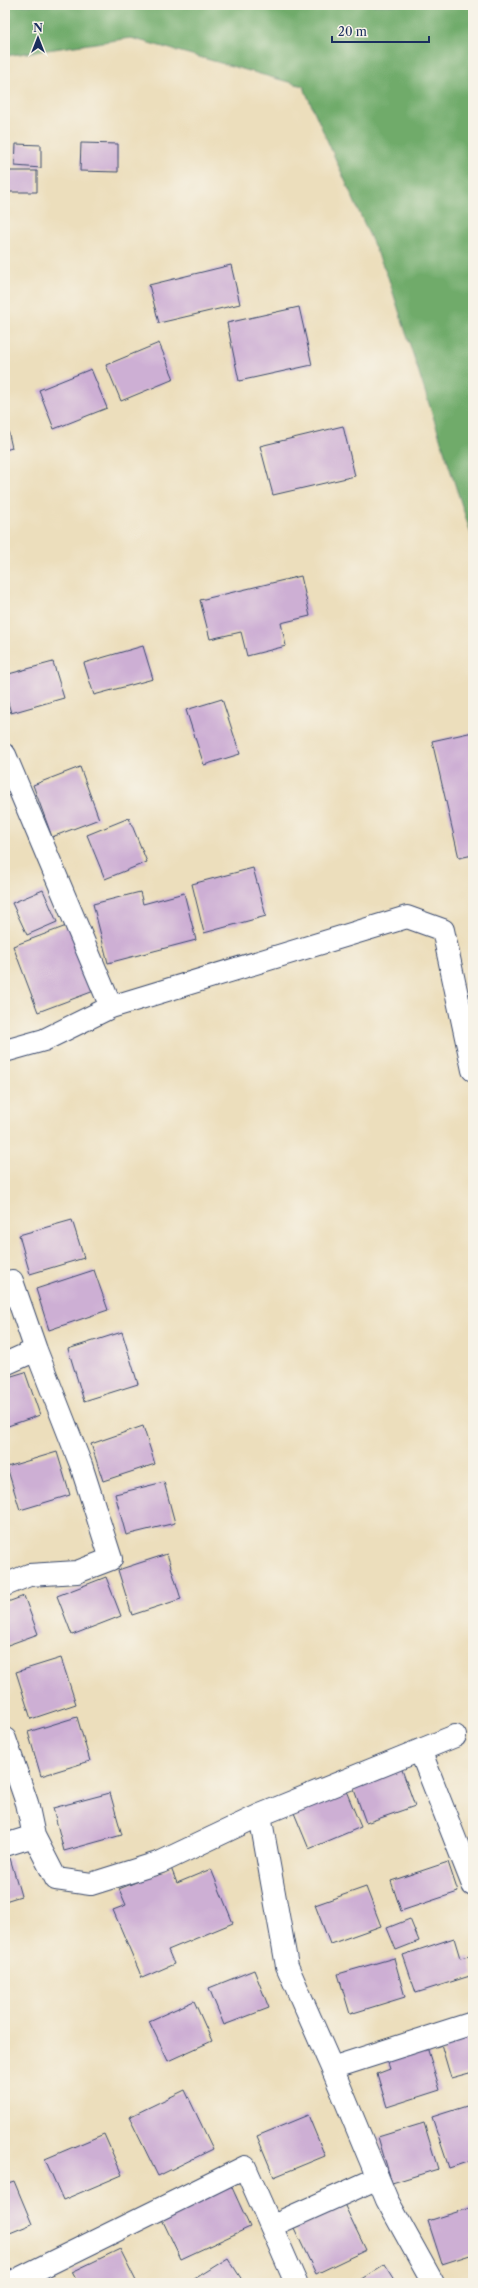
<svg xmlns="http://www.w3.org/2000/svg" width="478" height="2288" viewBox="0 0 478 2288" font-family="'Libre Caslon Text',serif">
  <style>
    .forest { fill: #6fab6b; stroke: #456d64 }
    .building { fill: #cdafd4 }
    .lines { fill: none; stroke-linecap: round; stroke-linejoin: round }
    .minor-casing { stroke: #3a496c; stroke-width: 24 }
    .minor { stroke: #fff; stroke-width: 22 }
  </style>
  <rect width="100%" height="100%" fill="#f7f3e8"/>
  <filter id="ink" filterUnits="userSpaceOnUse"><feTurbulence type="fractalNoise" baseFrequency=".025" numOctaves="2"/><feDisplacementMap in="SourceGraphic" scale="8" xChannelSelector="R" yChannelSelector="G"/><feConvolveMatrix kernelMatrix="1 2 1 2 8 2 1 2 1" color-interpolation-filters="sRGB"/></filter>
  <filter id="wash" filterUnits="userSpaceOnUse"><feTurbulence type="fractalNoise" baseFrequency=".012" numOctaves="4" result="noise"/><feDisplacementMap in="SourceGraphic" scale="16" xChannelSelector="R" yChannelSelector="G"/><feGaussianBlur stdDeviation="0.9" result="paint"/><feColorMatrix in="noise" values="0 0 0 0 0 0 0 0 0 0 0 0 0 0 0 0 0 1.4 0 .05"/><feComposite in="paint" operator="in"/></filter>
  <g filter="url(#wash)">
    <rect width="100%" height="100%" fill="#ecdebc"/>
    <!-- forest -->
    <path class="forest" d="M5,5H473V540L388,277L303,86L131,38L5,56Z"/>
    <g id="blocks">
      <!-- building -->
      <path class="building" d="M81,143L118,144V172L80,171Z
        M16,144L41,145V168L15,166Z
        M5,155H8V171H37V192H5Z
        M231,265L240,304L159,323L149,285Z
        M299,307L312,365L239,381L227,323Z
        M159,343L174,379L121,401L106,365Z
        M91,369L107,408L54,429L39,390Z
        M5,417L12,448L5,450Z
        M343,426L355,476L273,495L260,446Z
        M301,576L310,616L281,623L286,646L247,656L241,632L210,639L200,600Z
        M143,646L153,679L94,695L84,663Z
        M53,662L64,698L11,713L5,692V675Z
        M222,699L240,754L204,765L186,710Z
        M473,732V855L459,858L432,741Z
        M80,767L99,819L52,837L33,785Z
        M129,818L147,862L105,879L87,835Z
        M253,868L266,916L204,933L192,884Z
        M43,890L57,922L27,935L12,903Z
        M140,892L143,904L184,893L196,940L108,963L93,904Z
        M69,925L94,991L38,1012L13,946Z
        M72,1220L84,1258L30,1274L19,1235Z
        M94,1270L108,1310L49,1330L36,1289Z
        M122,1332L138,1384L84,1401L68,1349Z
        M25,1372L40,1415L5,1427V1378Z
        M143,1426L155,1464L103,1481L91,1444Z
        M57,1452L70,1495L20,1510L7,1467Z
        M164,1482L175,1523L126,1535L115,1494Z
        M167,1554L181,1599L132,1615L118,1570Z
        M106,1577L121,1616L72,1635L57,1596Z
        M24,1596L38,1634L5,1646V1603Z
        M61,1658L76,1704L31,1719L16,1672Z
        M77,1717L90,1761L41,1776L28,1732Z
        M401,1767L415,1806L366,1823L352,1784Z
        M344,1786L361,1827L309,1849L292,1808Z
        M110,1793L122,1835L64,1851L53,1808Z
        M10,1858L21,1896L5,1901V1859Z
        M448,1862L458,1892L401,1911L391,1881Z
        M171,1868L177,1883L211,1869L233,1923L168,1950L174,1964L142,1978L113,1910L126,1905L119,1889Z
        M366,1887L381,1926L330,1944L315,1905Z
        M410,1919L419,1941L396,1950L387,1928Z
        M454,1938L460,1958L469,1956L473,1975L416,1993L403,1955Z
        M394,1958L405,1997L350,2014L338,1974Z
        M254,1970L269,2008L224,2025L209,1988Z
        M194,2001L212,2041L168,2061L149,2021Z
        M473,2034V2072L451,2078L441,2044Z
        M427,2047L440,2090L387,2107L377,2074L390,2069L387,2060Z
        M185,2090L213,2149L158,2176L129,2117Z
        M473,2104V2160L449,2168L432,2117Z
        M308,2115L325,2156L274,2177L257,2136Z
        M424,2123L438,2169L392,2183L378,2137Z
        M104,2134L122,2175L63,2200L45,2159Z
        M14,2181L32,2224L5,2235V2184Z
        M229,2181L250,2227L181,2259L159,2213Z
        M344,2204L366,2250L316,2274L294,2228Z
        M473,2207V2254L442,2264L428,2221Z
        M120,2249L137,2283H78L72,2272Z
        M228,2258L244,2283H188Z
        M385,2264L397,2283H355Z"/>
    </g>
  </g>
  <g filter="url(#ink)">
    <use href="#blocks" fill-opacity="0" stroke="#3a496c" stroke-width="1"/>
    <g class="lines">
      <defs>
        <path id="minor" d="M5,755L111,1007
          M5,1051L44,1040L111,1007L407,917L443,930L473,1070
          M5,1364L36,1350
          M5,1585L29,1575L77,1572L111,1559L81,1465L36,1350L12,1281
          M5,1739L27,1803L34,1836L56,1879L91,1884L161,1862L260,1815L455,1736
          M420,1750L473,1885
          M260,1815L287,1966L332,2068L473,2023
          M5,1845L34,1836
          M332,2068L387,2200L433,2283
          M271,2226L296,2283
          M10,2283L245,2167L271,2226L378,2178"/>
      </defs>
      <!-- minor casing -->
      <use href="#minor" class="minor-casing"/>
      <!-- minor -->
      <use href="#minor" class="minor"/>
    </g>
  </g>
  <!-- margin -->
  <rect width="478" height="2288" fill="none" stroke="#f7f3e8" stroke-width="20"/>
  <!-- north arrow -->
  <g transform="translate(38 38)" stroke="#f7f3e8" stroke-width="3" paint-order="stroke">
  <path d="M0-3L7 15L0 10L-7 15Z" fill="#1b2f5e"/>
  <text y="-6" font-size="11" font-weight="bold" text-anchor="middle" fill="#1b2f5e">N</text>
  </g>
  <!-- scale -->
  <path d="M332 36v6h97v-6" fill="none" stroke="#1b2f5e" stroke-width="2"/>
  <text x="338" y="36" font-size="12" fill="#1b2f5e" stroke="#f7f3e8" stroke-width="3" paint-order="stroke">20 m</text>
</svg>
